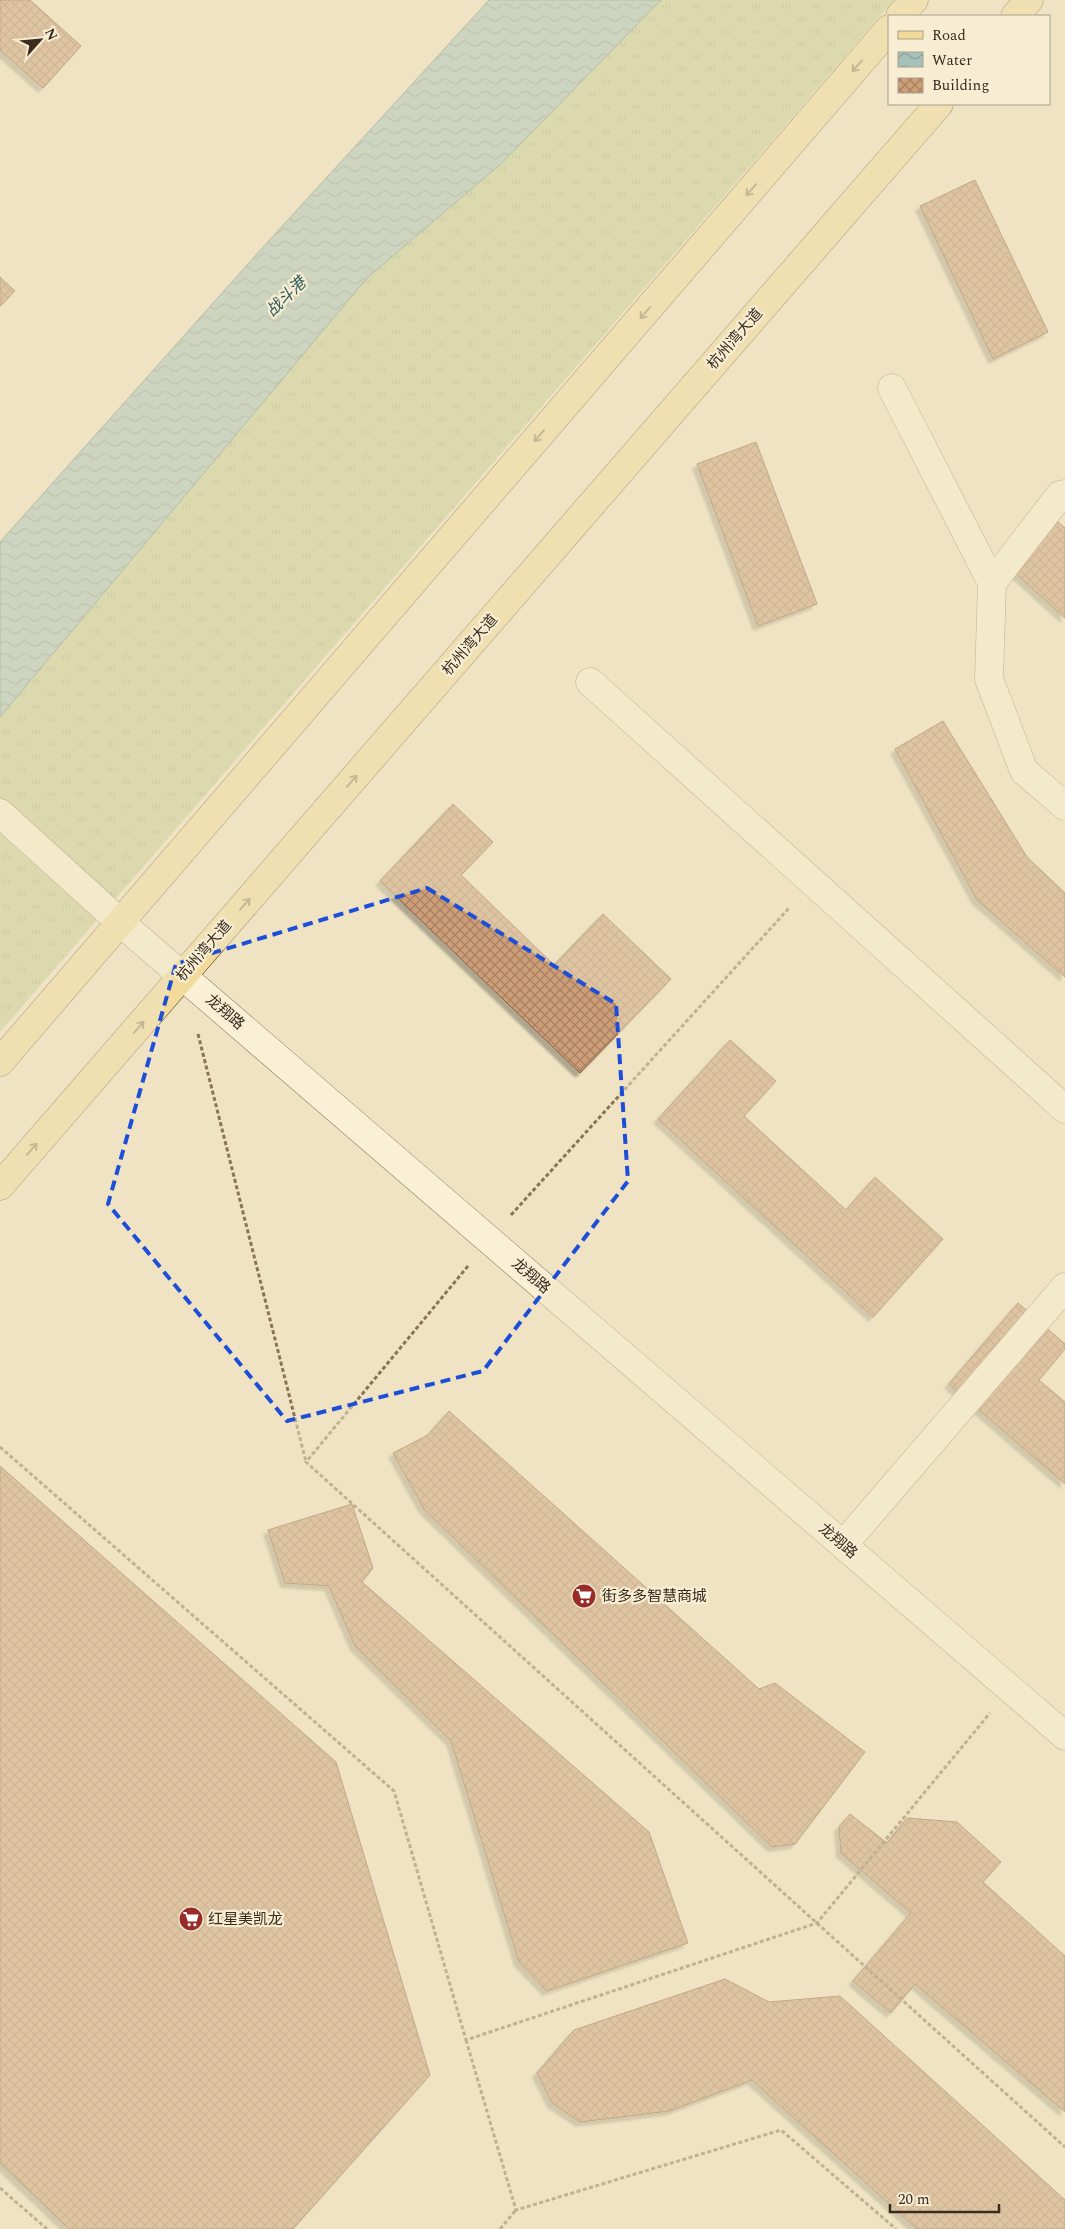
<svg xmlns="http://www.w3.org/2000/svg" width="1065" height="2229" viewBox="0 0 1065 2229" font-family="Spectral,'Noto Sans SC',serif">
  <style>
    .grass { fill: url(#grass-tufts) }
    .water { fill: url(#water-waves); stroke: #6c9088 }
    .building { fill: url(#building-cross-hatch); stroke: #895e3f; filter: url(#shadow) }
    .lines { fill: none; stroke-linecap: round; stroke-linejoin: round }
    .minor-casing { stroke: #897459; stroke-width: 29 }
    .tertiary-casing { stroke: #897459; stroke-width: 29 }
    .primary-casing { stroke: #57422e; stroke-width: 29 }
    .path { stroke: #897459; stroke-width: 3; stroke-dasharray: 4 2.5; stroke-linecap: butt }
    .minor { stroke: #f9f0d6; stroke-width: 28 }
    .tertiary { stroke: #f9f0d6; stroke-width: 28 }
    .primary { stroke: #f2da9a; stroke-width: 28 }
    .oneway { stroke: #96835c }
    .marked { fill: none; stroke: #1d4ed8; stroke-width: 4; stroke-dasharray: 10 6; stroke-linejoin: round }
    .labels { text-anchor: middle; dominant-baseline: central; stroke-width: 4.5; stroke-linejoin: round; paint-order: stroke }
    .street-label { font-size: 15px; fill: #392c1e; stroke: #f6edd3 }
    .poi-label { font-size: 15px; fill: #392c1e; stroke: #f6edd3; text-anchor: start }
    .water-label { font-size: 16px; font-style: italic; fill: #2d5957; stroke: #f6edd3 }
  </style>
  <defs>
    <pattern id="grass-tufts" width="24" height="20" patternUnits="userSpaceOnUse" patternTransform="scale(1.25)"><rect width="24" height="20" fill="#c5cd97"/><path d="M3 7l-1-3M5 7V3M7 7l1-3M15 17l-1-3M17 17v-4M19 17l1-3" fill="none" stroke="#aab082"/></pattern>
    <pattern id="water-waves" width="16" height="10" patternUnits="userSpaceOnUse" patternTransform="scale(1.25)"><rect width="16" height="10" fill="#a5c1ba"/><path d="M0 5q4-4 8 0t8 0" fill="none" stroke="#879d97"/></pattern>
    <pattern id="building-cross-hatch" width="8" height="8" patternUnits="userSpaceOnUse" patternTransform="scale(1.25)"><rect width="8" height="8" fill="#cd9e78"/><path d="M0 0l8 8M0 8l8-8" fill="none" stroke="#a78162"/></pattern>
    <filter id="shadow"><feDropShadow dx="-4.5" dy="4.5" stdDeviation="1" flood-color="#0004"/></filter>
  </defs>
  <rect width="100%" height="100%" fill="#efe3c3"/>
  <!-- grass -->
  <path class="grass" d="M642,0H894L0,1032V711L359,266Z"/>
  <!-- water -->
  <path class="water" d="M489,0H661L502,163L367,278L0,717V542L264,246Z"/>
  <!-- building -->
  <path class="building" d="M0,0H30L81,46L43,88L0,50Z
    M975,180L1048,332L993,359L920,206Z
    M0,277L15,291L0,306Z
    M756,442L817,604L758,626L697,464Z
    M1056,520L1065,528V618L1012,570Z
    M943,721L1027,857L1065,893V977L977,900L895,749Z
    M453,804L493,842L461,875L554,965L603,914L671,979L580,1073L380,881Z
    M730,1040L776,1081L744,1116L846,1210L875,1177L943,1239L873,1317L658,1119Z
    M1018,1303L1065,1344V1349L1039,1380L1065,1402V1484L949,1384Z
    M449,1411L759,1689L775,1683L865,1752L795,1844L772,1847L424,1509L393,1453L428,1435Z
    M0,1466L336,1762L430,2075L293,2229H69L0,2163Z
    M352,1504L373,1568L362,1582L649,1832L688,1943L547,1991L519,1962L451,1741L355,1646L329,1586L285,1583L268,1530Z
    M850,1814L887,1843L907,1818L957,1822L1001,1862L983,1882L1065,1956V2112L915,1984L891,2013L853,1981L911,1913L841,1853L839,1827Z
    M725,1979L769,2002L840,1996L1065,2200V2229H917L752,2080L669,2111L580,2122L552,2103L537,2073L574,2030Z"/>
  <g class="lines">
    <defs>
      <path id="minor" d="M892,388L992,583
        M1065,494L1060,495L992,583L989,679L1024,771L1065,806
        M590,682L1065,1109
        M843,1545L1065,1287"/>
      <path id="tertiary" d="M0,813L121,923L1065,1736"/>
      <path id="primary" d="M900,16L914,0
        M1015,16L1029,0
        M0,1062L889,29
        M0,1186L939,104"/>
    </defs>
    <!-- minor casing -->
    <use href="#minor" class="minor-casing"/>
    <!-- tertiary casing -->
    <use href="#tertiary" class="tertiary-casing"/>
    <!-- primary casing -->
    <use href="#primary" class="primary-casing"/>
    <!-- path -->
    <path class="path" d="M198,1034L306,1462
      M511,1215L790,907
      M468,1266L306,1462L1065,2147
      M0,1447L394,1791L466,2040L817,1923L990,1713
      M466,2040L516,2210L781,2130L896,2229
      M0,2188L47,2229
      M500,2229L516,2210"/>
    <!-- minor -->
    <use href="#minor" class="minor"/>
    <!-- tertiary -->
    <use href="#tertiary" class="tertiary"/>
    <!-- primary -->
    <use href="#primary" class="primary"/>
  </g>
  <!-- one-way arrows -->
  <defs><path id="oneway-shaft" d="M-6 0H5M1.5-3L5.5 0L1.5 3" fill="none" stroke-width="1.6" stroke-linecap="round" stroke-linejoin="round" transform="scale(1.25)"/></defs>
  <g class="oneway">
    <use href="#oneway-shaft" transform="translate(857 66) rotate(131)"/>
    <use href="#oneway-shaft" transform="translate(751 190) rotate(131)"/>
    <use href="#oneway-shaft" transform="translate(645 313) rotate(131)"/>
    <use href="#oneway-shaft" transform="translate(539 436) rotate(131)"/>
    <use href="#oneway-shaft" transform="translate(352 781) rotate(-49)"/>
    <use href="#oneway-shaft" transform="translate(245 904) rotate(-49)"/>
    <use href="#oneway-shaft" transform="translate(139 1027) rotate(-49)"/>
    <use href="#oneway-shaft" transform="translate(32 1149) rotate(-49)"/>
  </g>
  <!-- marked area -->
  <path d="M0 0H1065V2229H0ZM427,888L616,1004L628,1181L483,1371L287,1421L108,1204L176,964Z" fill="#efe3c3" fill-opacity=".55" fill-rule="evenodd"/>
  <path class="marked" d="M427,888L616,1004L628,1181L483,1371L287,1421L108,1204L176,964Z"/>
  <!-- icons -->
  <defs>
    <symbol id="supermarket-disc" viewBox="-11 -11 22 22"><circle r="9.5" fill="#992b28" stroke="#f6edd3"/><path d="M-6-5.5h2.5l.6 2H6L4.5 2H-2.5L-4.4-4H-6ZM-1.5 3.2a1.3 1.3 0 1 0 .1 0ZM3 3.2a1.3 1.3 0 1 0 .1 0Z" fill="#fff"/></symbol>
  </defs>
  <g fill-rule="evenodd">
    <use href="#supermarket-disc" x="570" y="1582" width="28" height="28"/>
    <use href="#supermarket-disc" x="177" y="1905" width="28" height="28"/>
  </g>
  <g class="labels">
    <!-- street labels -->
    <g class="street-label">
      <text transform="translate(735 339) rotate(-49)">杭州湾大道</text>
      <text transform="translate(470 645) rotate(-49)">杭州湾大道</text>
      <text transform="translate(204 951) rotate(-49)">杭州湾大道</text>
      <text transform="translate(225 1012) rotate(41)">龙翔路</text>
      <text transform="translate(531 1276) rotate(41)">龙翔路</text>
      <text transform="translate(838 1541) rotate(41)">龙翔路</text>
    </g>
    <!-- poi labels -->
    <g class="poi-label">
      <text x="602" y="1596">街多多智慧商城</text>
      <text x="208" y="1919">红星美凯龙</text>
    </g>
    <!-- water labels -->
    <g class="water-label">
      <text transform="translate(286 297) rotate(-44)">战斗港</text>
    </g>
  </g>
  <!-- legend -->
  <rect x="888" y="15" width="162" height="90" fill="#f6edd3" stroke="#aaa08b"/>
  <rect x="898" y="31" width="25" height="8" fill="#f2da9a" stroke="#aaa08b"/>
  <text x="932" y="40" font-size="15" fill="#392c1e">Road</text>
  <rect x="898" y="52" width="25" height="15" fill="url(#water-waves)" stroke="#aaa08b"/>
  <text x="932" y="65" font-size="15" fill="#392c1e">Water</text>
  <rect x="898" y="78" width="25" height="15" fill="url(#building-cross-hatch)" stroke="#aaa08b"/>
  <text x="932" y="90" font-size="15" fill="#392c1e">Building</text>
  <!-- north arrow -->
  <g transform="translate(40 40) rotate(63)" stroke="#f6edd3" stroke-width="4" paint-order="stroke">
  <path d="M0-4L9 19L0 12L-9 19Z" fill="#392c1e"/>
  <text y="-8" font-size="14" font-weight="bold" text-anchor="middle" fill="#392c1e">N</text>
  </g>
  <!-- scale -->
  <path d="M890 2204v8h109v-8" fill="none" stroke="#392c1e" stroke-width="2.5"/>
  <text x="898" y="2204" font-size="15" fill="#392c1e" stroke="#f6edd3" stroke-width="4" paint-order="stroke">20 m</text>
</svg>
